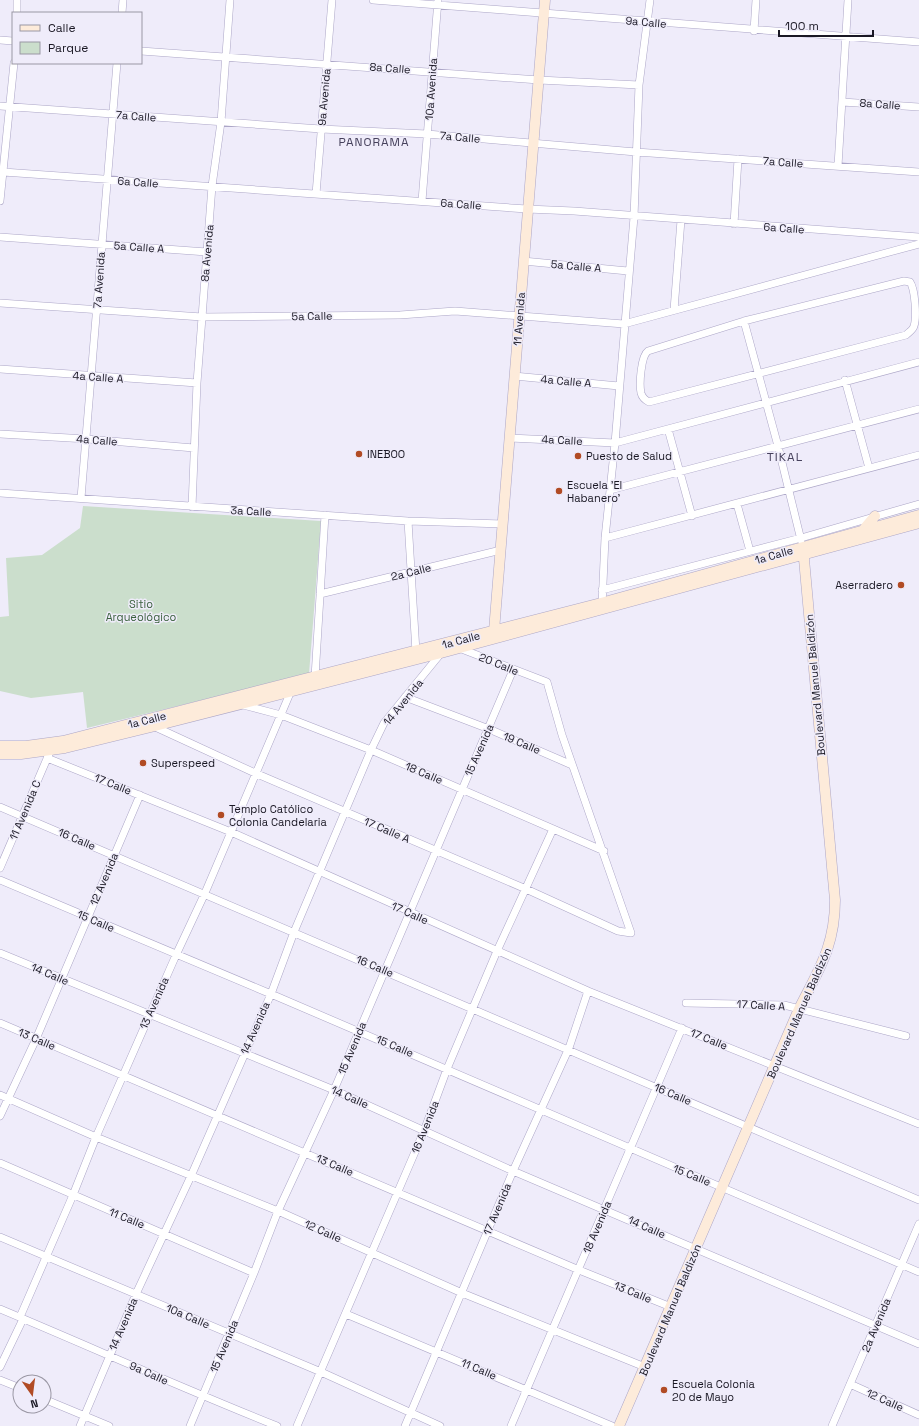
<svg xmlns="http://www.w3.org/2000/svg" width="919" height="1426" viewBox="0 0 919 1426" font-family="'Space Grotesk',sans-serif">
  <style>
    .green { fill: #cbdecc }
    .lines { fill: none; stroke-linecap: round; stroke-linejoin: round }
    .street-casing { stroke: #aca6c7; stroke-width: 8 }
    .secondary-casing { stroke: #aca6c7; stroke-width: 11 }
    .street { stroke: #fff; stroke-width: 7 }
    .secondary { stroke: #fdebda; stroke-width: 10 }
    .poi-dot { fill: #b14b24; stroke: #efecfa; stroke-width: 1.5 }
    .labels { text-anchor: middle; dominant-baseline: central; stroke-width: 3; stroke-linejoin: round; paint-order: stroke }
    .street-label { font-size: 11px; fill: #1a1824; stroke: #efecfa }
    .poi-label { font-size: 11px; fill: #1a1824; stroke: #efecfa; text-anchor: start }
    .park-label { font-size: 11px; fill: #3b613e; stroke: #efecfa }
    .neighbourhood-label { font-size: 12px; letter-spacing: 1px; fill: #46415c; stroke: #efecfa }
  </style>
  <rect width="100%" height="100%" fill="#efecfa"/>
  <!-- green -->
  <path class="green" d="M83,506L321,521L309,674L87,728L83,692L31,698L0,691V617L9,616L6,558L42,555L80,528Z"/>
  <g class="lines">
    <defs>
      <path id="street" d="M373,0L919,42
        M17,13V0
        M122,13L123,0
        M754,31L756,0
        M0,40L13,41
        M141,51L539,80L639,85
        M842,102L919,107
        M0,106L321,129L427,134L636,152L919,172
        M838,166L848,0
        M3,172L527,209L574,211L919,237
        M316,194L332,0
        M0,201L14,63
        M422,201L438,0
        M734,224L738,159
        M0,237L207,252
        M523,261L628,271
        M904,281L910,282C915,289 917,317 914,326C913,330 909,332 906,335L649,402C645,400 642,397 641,393C639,384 641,356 648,351L744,321Z
        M0,303L202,317L400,315L455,311L624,324L919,244
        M674,310L681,220
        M744,321L778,446L801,540
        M0,369L197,383
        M514,376L619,386
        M845,380L869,468
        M668,429L692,516
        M0,434L87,439L194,448
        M510,438L615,443L919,362
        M610,490L919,409
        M0,493L408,521L503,524
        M81,498L117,63
        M737,504L750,551
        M192,507L197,383L212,186L221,122L230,0
        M408,521L416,652
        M605,538L919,455
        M602,590L801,538L919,504
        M320,594L501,550
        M602,606L605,538L615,443L634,217L639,85L650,0
        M315,677L325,515
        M405,697L489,729L572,765
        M243,705L281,715L371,750L604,851
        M151,725L255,773L526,889L618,931L631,933L562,735L547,682L459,648
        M47,758L231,832L588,991L919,1124
        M0,807L919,1200
        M0,868L49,754
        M0,880L271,994L919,1272
        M0,953L334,1090L513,1171L919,1344
        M686,1003L784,1005L906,1036
        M0,1023L579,1270L671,1307
        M0,1095L96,1137L278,1211L462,1293L645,1367
        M0,1116L36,1039L140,795
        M0,1163L254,1273
        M0,1237L321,1372L440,1426
        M0,1309C93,1348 184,1389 277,1426
        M346,1314L612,1426
        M20,1317L73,1195L96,1137L176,955L205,893L291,691
        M0,1367L23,1319
        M0,1380L20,1388
        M850,1384L919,1415
        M44,1399L109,1426
        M80,1426L136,1294L191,1176L271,994L294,932L371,750L384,723L442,652
        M190,1426L254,1273L278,1211L334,1090L513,670
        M297,1426L424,1131L447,1069L497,951L553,829
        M405,1426L513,1171L569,1048L588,991
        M511,1426L682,1028
        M832,1426L919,1224"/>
      <path id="secondary" d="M864,529L875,516
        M496,636L494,631L545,0
        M0,746H26L63,741L601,603L919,515
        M0,754H21L65,748L151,727L441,653L919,523
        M619,1426L799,1009C819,969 835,946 835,900L803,548"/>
    </defs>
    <!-- street casing -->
    <use href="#street" class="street-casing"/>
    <!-- secondary casing -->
    <use href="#secondary" class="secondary-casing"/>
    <!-- street -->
    <use href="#street" class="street"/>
    <!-- secondary -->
    <use href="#secondary" class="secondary"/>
  </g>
  <!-- markers -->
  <g class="poi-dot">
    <circle cx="359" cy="454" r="4"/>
    <circle cx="578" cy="456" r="4"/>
    <circle cx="559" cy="491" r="4"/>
    <circle cx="901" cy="585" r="4"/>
    <circle cx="143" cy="763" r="4"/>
    <circle cx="221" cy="815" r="4"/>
    <circle cx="664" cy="1390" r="4"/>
  </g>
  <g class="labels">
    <!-- street labels -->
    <g class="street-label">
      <text transform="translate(646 22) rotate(5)">9a Calle</text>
      <text transform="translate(390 68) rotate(4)">8a Calle</text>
      <text transform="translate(431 89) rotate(-86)">10a Avenida</text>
      <text transform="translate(324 97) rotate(-85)">9a Avenida</text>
      <text transform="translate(880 104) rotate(4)">8a Calle</text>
      <text transform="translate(136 116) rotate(4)">7a Calle</text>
      <text transform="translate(460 137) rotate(5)">7a Calle</text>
      <text transform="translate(783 162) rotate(4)">7a Calle</text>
      <text transform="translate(138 182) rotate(4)">6a Calle</text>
      <text transform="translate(461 204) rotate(4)">6a Calle</text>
      <text transform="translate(784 228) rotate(4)">6a Calle</text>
      <text transform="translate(139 247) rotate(4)">5a Calle A</text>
      <text transform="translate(207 253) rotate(-85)">8a Avenida</text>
      <text transform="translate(576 266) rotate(5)">5a Calle A</text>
      <text transform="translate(99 280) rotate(-86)">7a Avenida</text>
      <text transform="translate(312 316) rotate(-1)">5a Calle</text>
      <text transform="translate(519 319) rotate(-86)">11 Avenida</text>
      <text transform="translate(98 377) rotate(4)">4a Calle A</text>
      <text transform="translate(566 381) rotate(5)">4a Calle A</text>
      <text transform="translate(97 440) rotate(4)">4a Calle</text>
      <text transform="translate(562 440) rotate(3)">4a Calle</text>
      <text transform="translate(251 511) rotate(3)">3a Calle</text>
      <text transform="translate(774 555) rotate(-16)">1a Calle</text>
      <text transform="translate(411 572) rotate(-14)">2a Calle</text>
      <text transform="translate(461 640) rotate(-15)">1a Calle</text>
      <text transform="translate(499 664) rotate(22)">20 Calle</text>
      <text transform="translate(815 685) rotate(-95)">Boulevard Manuel Baldizón</text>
      <text transform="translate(403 702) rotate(-51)">14 Avenida</text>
      <text transform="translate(147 720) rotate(-14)">1a Calle</text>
      <text transform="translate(522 743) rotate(23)">19 Calle</text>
      <text transform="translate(479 750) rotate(-66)">15 Avenida</text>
      <text transform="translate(424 773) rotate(23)">18 Calle</text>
      <text transform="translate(113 784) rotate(22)">17 Calle</text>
      <text transform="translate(25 810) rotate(-67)">11 Avenida C</text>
      <text transform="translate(387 830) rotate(23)">17 Calle A</text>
      <text transform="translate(77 839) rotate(23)">16 Calle</text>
      <text transform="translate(104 879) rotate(-67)">12 Avenida</text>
      <text transform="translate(410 913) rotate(24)">17 Calle</text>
      <text transform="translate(96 921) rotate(23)">15 Calle</text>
      <text transform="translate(375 966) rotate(23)">16 Calle</text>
      <text transform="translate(50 974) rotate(23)">14 Calle</text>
      <text transform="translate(154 1003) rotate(-66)">13 Avenida</text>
      <text transform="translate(761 1005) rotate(3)">17 Calle A</text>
      <text transform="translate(799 1013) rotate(-66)">Boulevard Manuel Baldizón</text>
      <text transform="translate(255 1028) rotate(-66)">14 Avenida</text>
      <text transform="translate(37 1039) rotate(23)">13 Calle</text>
      <text transform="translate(709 1039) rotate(22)">17 Calle</text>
      <text transform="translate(395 1046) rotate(23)">15 Calle</text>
      <text transform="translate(352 1048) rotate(-67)">15 Avenida</text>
      <text transform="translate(673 1094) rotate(23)">16 Calle</text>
      <text transform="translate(350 1097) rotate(24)">14 Calle</text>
      <text transform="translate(425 1127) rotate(-68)">16 Avenida</text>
      <text transform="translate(335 1165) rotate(23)">13 Calle</text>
      <text transform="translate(692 1175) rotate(22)">15 Calle</text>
      <text transform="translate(497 1209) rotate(-67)">17 Avenida</text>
      <text transform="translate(127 1218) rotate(22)">11 Calle</text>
      <text transform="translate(597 1227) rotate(-67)">18 Avenida</text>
      <text transform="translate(647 1227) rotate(24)">14 Calle</text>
      <text transform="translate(323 1231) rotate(24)">12 Calle</text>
      <text transform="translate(633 1292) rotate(22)">13 Calle</text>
      <text transform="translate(670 1310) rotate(-67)">Boulevard Manuel Baldizón</text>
      <text transform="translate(188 1316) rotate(23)">10a Calle</text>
      <text transform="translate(123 1324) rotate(-67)">14 Avenida</text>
      <text transform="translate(876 1325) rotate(-67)">2a Avenida</text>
      <text transform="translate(224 1346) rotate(-67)">15 Avenida</text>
      <text transform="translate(479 1369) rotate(23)">11 Calle</text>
      <text transform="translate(149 1373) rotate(24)">9a Calle</text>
      <text transform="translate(885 1400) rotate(24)">12 Calle</text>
    </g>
    <!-- poi labels -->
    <g class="poi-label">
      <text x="367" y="454">INEBOO</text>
      <text x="586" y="456">Puesto de Salud</text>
      <text x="567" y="485">Escuela 'El<tspan x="567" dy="13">Habanero'</tspan></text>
      <text x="893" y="585" text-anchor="end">Aserradero</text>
      <text x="151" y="763">Superspeed</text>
      <text x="229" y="809">Templo Católico<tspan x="229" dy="13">Colonia Candelaria</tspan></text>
      <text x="672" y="1384">Escuela Colonia<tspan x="672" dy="13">20 de Mayo</tspan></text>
    </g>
    <!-- park labels -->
    <g class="park-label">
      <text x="141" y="604">Sitio<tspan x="141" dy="13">Arqueológico</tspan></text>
    </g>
    <!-- neighbourhood labels -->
    <g class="neighbourhood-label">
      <text x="374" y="142">PANORAMA</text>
      <text x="785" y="457">TIKAL</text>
    </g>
  </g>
  <!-- legend -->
  <rect x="12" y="12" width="130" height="52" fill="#efecfa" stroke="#9a97a4"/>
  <rect x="20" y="25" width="20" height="6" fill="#fdebda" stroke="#9a97a4"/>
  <text x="48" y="32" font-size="12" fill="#1a1824">Calle</text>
  <rect x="20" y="42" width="20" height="12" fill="#cbdecc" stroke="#9a97a4"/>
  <text x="48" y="52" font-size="12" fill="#1a1824">Parque</text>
  <!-- north arrow -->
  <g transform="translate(32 1394) rotate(166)"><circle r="19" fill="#efecfa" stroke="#9a97a4"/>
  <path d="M0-3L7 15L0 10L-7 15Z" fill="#b14b24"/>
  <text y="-6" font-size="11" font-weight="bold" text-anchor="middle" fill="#1a1824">N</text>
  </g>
  <!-- scale -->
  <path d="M779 30v6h94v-6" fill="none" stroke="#1a1824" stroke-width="2"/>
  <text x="785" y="30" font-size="12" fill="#1a1824" stroke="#efecfa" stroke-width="3" paint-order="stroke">100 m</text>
</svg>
